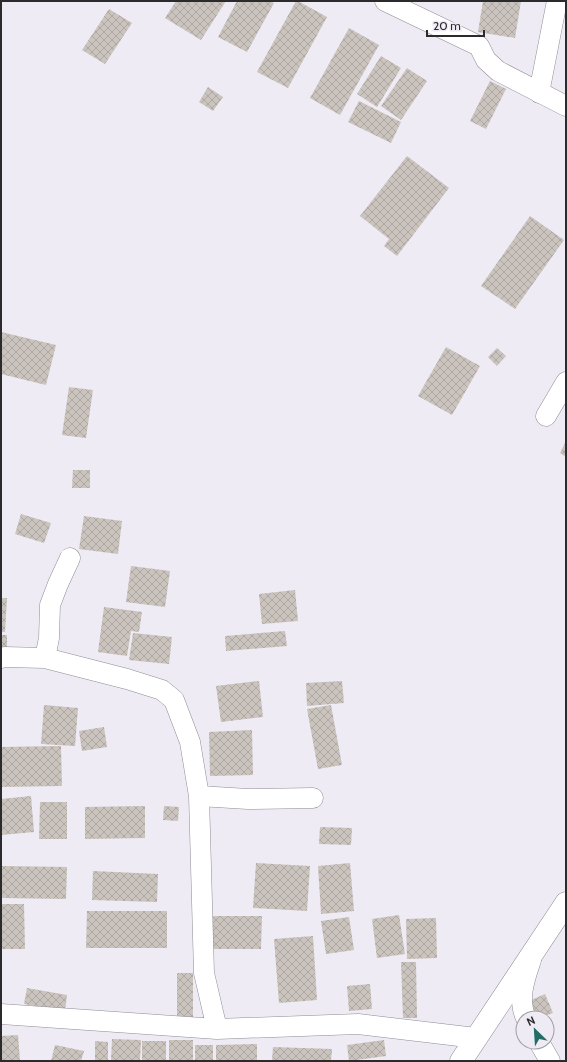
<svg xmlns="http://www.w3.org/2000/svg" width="567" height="1062" viewBox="0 0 567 1062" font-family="Cabin,sans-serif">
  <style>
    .building { fill: url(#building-cross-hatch) }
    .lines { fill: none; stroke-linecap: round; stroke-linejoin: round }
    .street-casing { stroke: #8f8c94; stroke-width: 21 }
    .secondary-casing { stroke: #8f8c94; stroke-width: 23 }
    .street { stroke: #fff; stroke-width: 20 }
    .secondary { stroke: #fff; stroke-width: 22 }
  </style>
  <defs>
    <pattern id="building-cross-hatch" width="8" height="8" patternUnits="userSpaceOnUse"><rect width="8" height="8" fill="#cbc3bd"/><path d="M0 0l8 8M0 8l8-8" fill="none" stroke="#aea8a3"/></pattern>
  </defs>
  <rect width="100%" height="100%" fill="#eeebf4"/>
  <!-- building -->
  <path class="building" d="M176,1H226L201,40L165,18Z
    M237,1H270L274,3L247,52L218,37Z
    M296,1H298L327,17L288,88L257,72Z
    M483,1H521L515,38L478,32Z
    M109,9L132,23L105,64L82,50Z
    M349,28L379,45L340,115L310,98Z
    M381,56L401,68L377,107L357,94Z
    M407,68L427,81L401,120L381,106Z
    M490,81L506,89L486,129L470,121Z
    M208,87L223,97L213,111L199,102Z
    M359,101L401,122L391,143L348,122Z
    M407,156L449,188L397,256L384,246L389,239L360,216Z
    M530,216L564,240L515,309L481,286Z
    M1,332L56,345L46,385L1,374Z
    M446,347L480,366L452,415L418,396Z
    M497,348L506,356L497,366L488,357Z
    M69,387L93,390L86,438L62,435Z
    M566,441V457L560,453Z
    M73,470H90V488H72Z
    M21,514L51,523L44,543L15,534Z
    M84,516L122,521L118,554L79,549Z
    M131,566L170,571L165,607L126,602Z
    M295,590L298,621L262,624L259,594Z
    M1,598H7L5,632H1Z
    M104,607L142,612L139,632L131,631L127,656L98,652Z
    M285,631L287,646L226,651L225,636Z
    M133,633L172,637L169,664L129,660Z
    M1,635H7V649H1Z
    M259,681L263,717L221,722L216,686Z
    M342,681L344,703L307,706L306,683Z
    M44,705L78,708L75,746L41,744Z
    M331,705L342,765L318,769L307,709Z
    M104,727L107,747L82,751L79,731Z
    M252,730L253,775L210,776L209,732Z
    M61,746L62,786L1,787V747Z
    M31,796L34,832L1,835V799Z
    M40,802H67V839H39Z
    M145,806V838L85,839V807Z
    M164,806L179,807L178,821L163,820Z
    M320,827L352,828L351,845L319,844Z
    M256,863L310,866L307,911L253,908Z
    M350,863L354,911L321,914L318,866Z
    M1,866L67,867L66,899L1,898Z
    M93,871L158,874L157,902L92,900Z
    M1,904H24L25,949H1Z
    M87,911H167V948H86Z
    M399,915L405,954L377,958L372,919Z
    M213,916H262L261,949H213Z
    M349,917L354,950L326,954L321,921Z
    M436,918L437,958L407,959L406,919Z
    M313,936L317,1000L279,1003L274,939Z
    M401,962H416L417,1018H403Z
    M177,973H193V1019H177Z
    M370,984L372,1009L349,1011L347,986Z
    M27,988L67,995L65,1011L24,1004Z
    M545,994L553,1013L540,1018H534L527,1002Z
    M18,1035L20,1061H1V1036Z
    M112,1039L141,1040L140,1061H111Z
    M169,1040H193V1061H169Z
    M384,1040L386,1056L349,1061L347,1045Z
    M95,1041L108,1042V1061H95Z
    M142,1041H166V1061H142Z
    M257,1044V1061H216V1045Z
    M55,1045L84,1051L81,1061H51Z
    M195,1045H213V1061H195Z
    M273,1047L332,1049L331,1061H272Z"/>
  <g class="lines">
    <defs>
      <path id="street" d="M385,1L479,46L486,60L498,71L566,106
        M539,93L557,1
        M546,416L566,382
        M1,658L5,657L45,658L127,679L162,690L174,700L190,742L199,796L204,973L217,1029
        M45,658L49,638L50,605L58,584L70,558
        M199,796L248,799L313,798
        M1,1014L217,1029L358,1024L476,1038
        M526,1018C517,999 525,978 531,960
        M539,1042L550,1061"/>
      <path id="secondary" d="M461,1061L566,903"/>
    </defs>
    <!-- street casing -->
    <use href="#street" class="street-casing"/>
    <!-- secondary casing -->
    <use href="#secondary" class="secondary-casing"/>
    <!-- street -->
    <use href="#street" class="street"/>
    <!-- secondary -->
    <use href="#secondary" class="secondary"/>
  </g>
  <!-- border -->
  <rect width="567" height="1062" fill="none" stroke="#2b2a2d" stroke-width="4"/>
  <!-- north arrow -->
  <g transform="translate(535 1030) rotate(335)"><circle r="19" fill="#eeebf4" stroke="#a09ea4"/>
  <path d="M0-3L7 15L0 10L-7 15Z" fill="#246d66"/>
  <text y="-6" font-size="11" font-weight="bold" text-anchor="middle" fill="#2b2a2d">N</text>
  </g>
  <!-- scale -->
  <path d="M427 30v6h57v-6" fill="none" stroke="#2b2a2d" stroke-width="2"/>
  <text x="433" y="30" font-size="12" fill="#2b2a2d" stroke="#eeebf4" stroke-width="3" paint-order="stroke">20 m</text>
</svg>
